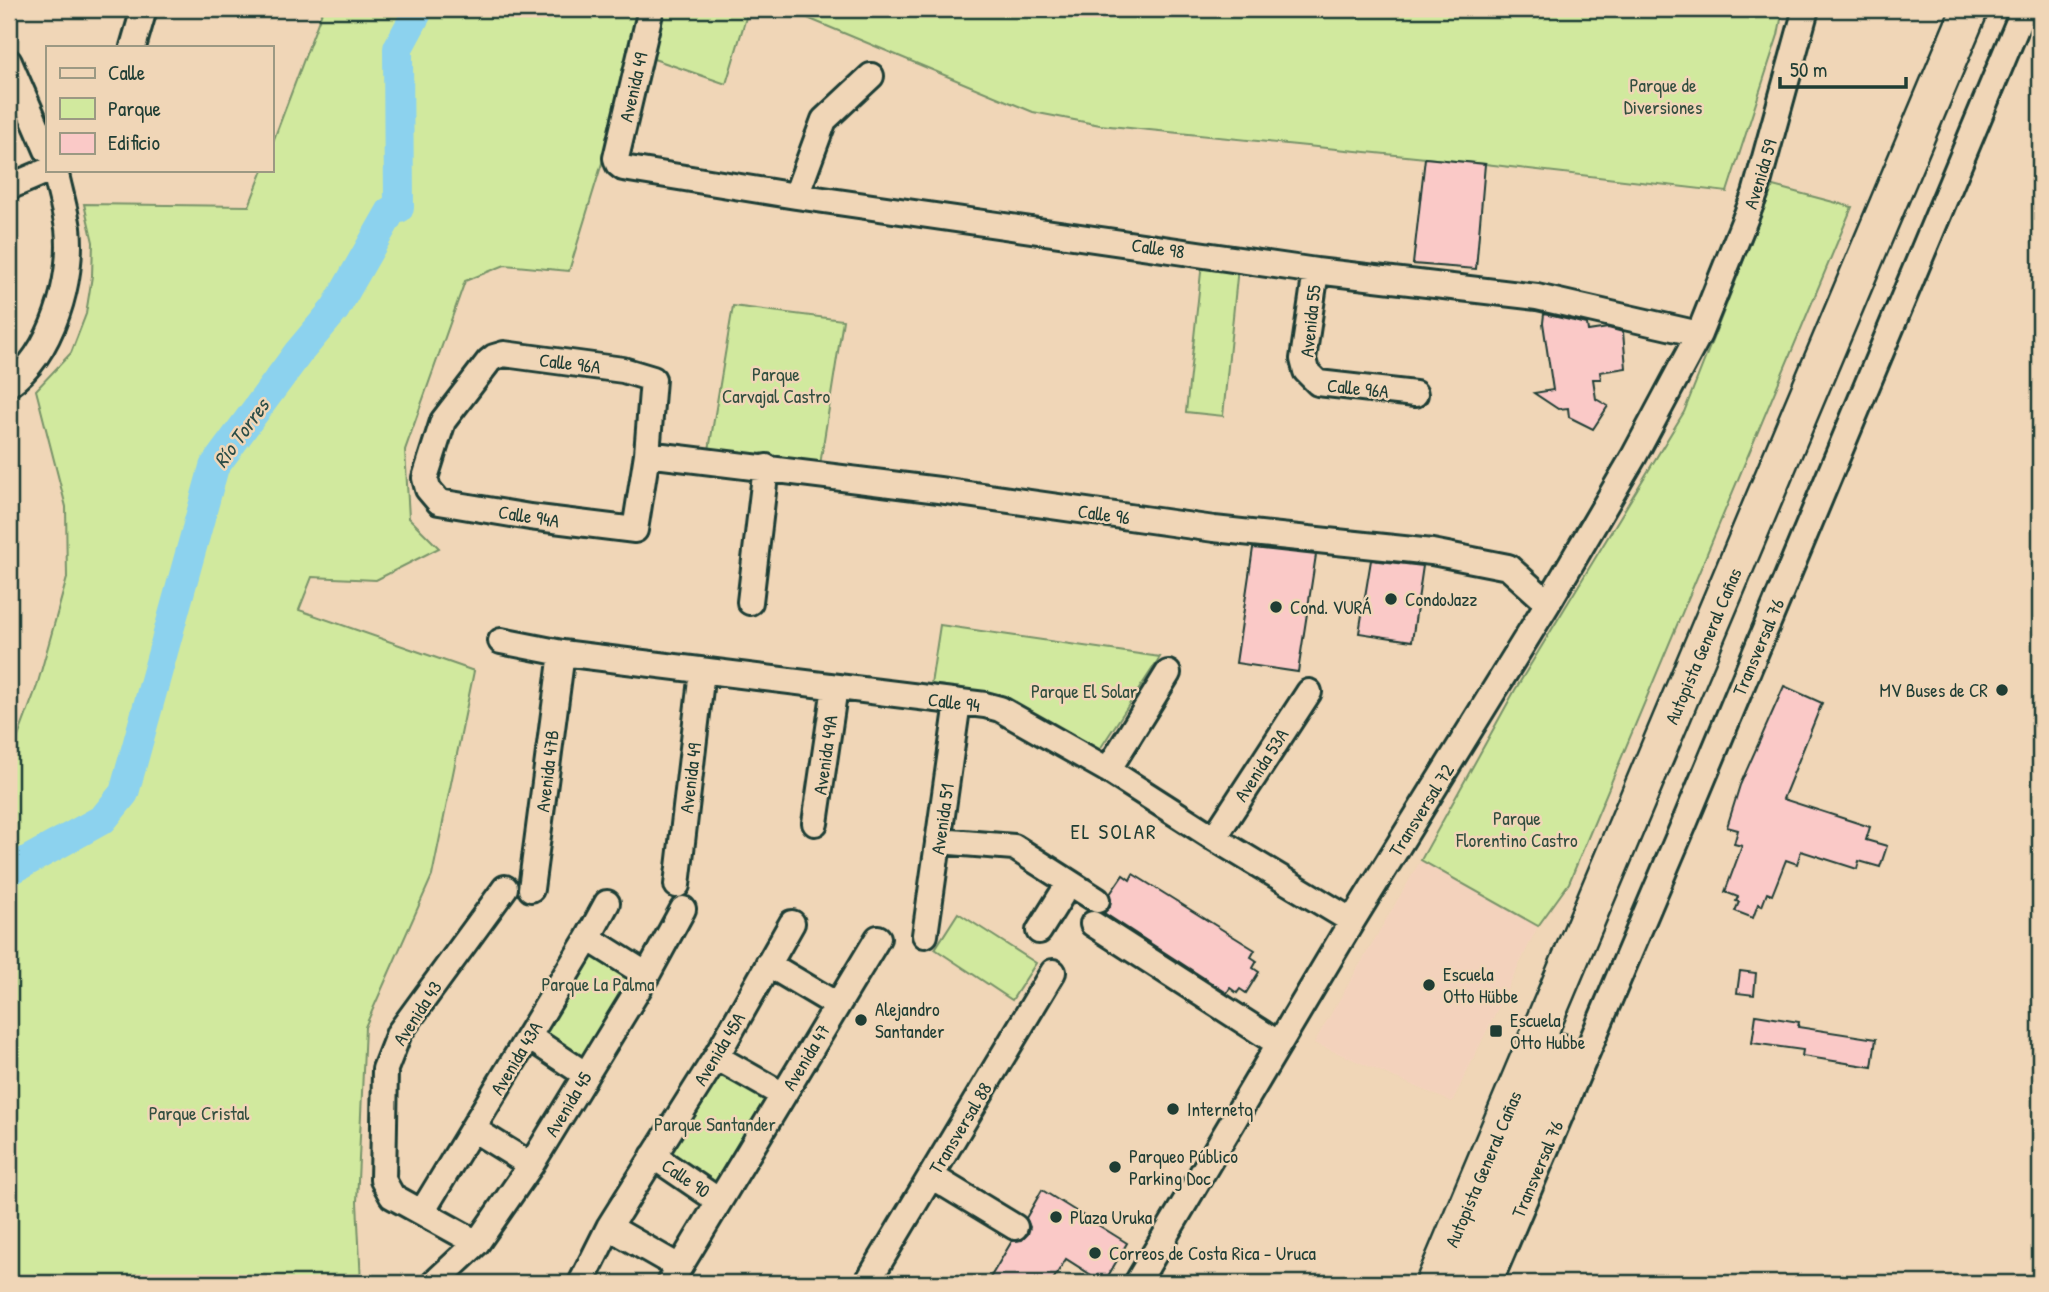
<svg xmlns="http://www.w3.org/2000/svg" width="2049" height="1292" viewBox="0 0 2049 1292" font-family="'Patrick Hand',sans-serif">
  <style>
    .built { fill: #f3d2bc }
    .green { fill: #d1e99e; stroke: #789369; stroke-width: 2 }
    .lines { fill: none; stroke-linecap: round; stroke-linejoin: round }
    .river { stroke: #8cd2ee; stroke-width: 30 }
    .building { fill: #fac9c7; stroke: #1f3d34; stroke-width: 2 }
    .minor-casing { stroke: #1f3d34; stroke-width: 30 }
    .highway-casing { stroke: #1f3d34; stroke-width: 40 }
    .minor { stroke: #f0d6b7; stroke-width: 24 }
    .highway { stroke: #f0d6b7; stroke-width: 35 }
    .poi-dot { fill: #1f3d34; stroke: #f0d6b7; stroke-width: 2.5 }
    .labels { text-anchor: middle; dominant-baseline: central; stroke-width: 5; stroke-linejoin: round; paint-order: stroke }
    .park-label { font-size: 19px; fill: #314e3f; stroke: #f0d6b7 }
    .street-label { font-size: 19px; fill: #1f3d34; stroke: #f0d6b7 }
    .poi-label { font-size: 19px; fill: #1f3d34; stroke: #f0d6b7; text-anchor: start }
    .water-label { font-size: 21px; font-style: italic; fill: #2a4c47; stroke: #f0d6b7 }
    .neighbourhood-label { font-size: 21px; letter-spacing: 2px; fill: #1f3d34; stroke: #f0d6b7 }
  </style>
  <rect width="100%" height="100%" fill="#f0d6b7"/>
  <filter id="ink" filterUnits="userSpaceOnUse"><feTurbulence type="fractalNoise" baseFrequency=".0143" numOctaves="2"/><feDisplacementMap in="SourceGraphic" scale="14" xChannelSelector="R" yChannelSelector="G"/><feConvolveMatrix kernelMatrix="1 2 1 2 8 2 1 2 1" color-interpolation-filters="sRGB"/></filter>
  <g filter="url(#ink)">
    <!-- built -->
    <path class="built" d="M1421,860L1538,926L1452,1102L1314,1043Z"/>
    <!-- green -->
    <path class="green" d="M323,9H649L569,271L505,265L465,281L405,450L409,518L439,548L376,580L312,577L299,610L474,671L432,876L365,1027L357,1202L361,1283H223L196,1274L109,1283H9V761L37,686L67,578L66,507L36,390L71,353L86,314L92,276L93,242L84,204L249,206L263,170H271V147Z
      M663,9H736L747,14L726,84L651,58Z
      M786,9H1783L1778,35L1727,192L1485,164L1100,125L1033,112Z
      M1773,186L1852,207L1569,883L1538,926L1421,860L1515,690L1684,412Z
      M1202,263L1238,267L1223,416L1186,412Z
      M733,306L843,320L820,465L709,450Z
      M940,625L1160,657L1098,752L1001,695L931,684Z
      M958,913L1036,963L1012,1000L935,949Z
      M590,945L635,974L582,1061L538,1034Z
      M718,1063L768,1094L713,1185L663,1155Z"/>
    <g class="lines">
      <!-- river -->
      <path class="river" d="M9,871L103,819L124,793L214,467L298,353L335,309L391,211L399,208L398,48L419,9"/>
    </g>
    <!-- building -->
    <path class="building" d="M1425,158L1485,164L1476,269L1413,264Z
      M1544,314L1587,324L1588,331L1608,328L1623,332L1626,368L1600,372L1601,379H1593L1596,399L1608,406L1593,429L1569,417L1568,408L1558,409L1534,393L1553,390L1543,323Z
      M1253,548L1316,555L1298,672L1236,663Z
      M1371,560L1423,566L1412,641L1359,633Z
      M1784,686L1822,703L1783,799L1870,827L1866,840L1887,846L1880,867L1859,861L1857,869L1801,851L1797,864L1786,860L1772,895L1767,893L1762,906L1758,904L1753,918L1735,911L1739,902L1736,901L1738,897L1725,892L1742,846L1734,844L1738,830L1727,827L1740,785Z
      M1133,874L1255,950L1251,957L1257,961L1253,968L1259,972L1246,993L1240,989L1237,993L1230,988L1227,993L1104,913L1110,907V894L1123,875L1130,880Z
      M1740,971L1756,973L1754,995L1737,993Z
      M1756,1015L1799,1022L1798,1027L1876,1039L1872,1067L1802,1056L1803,1050L1752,1043Z
      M1042,1190L1127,1243L1104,1283L1066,1259L1051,1283H987L1012,1241L1022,1240L1028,1234L1030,1227L1026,1218Z"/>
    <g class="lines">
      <defs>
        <path id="minor" d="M651,9L616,158L618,164L623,168L796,196L1316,271L1537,297L1699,334
          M133,47L144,9
          M9,62L47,150
          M9,187L49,170
          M796,196L824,120L871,76
          M1316,271L1303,359L1306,371L1318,383L1415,394
          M504,354L623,370L653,379L647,454L635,530L530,517L439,502L428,489L425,478L443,421L489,361L494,357Z
          M9,384C52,354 74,279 68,228C65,209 59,189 55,170
          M647,454L939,490L1214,529L1432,552L1508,567L1548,603
          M750,602L766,467
          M501,641L562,653L985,705L1000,709L1108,770L1214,838L1352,921
          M1108,770L1168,673
          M815,823L835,687
          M1214,838L1309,692
          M938,841L1014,847L1097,900
          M677,885L702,671
          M531,889L562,653
          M1093,924L1279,1044
          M1039,931L1069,883
          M925,935L958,702
          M588,938L647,975
          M768,964L837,1005
          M529,1037L586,1075
          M716,1057L783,1095
          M473,1129L531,1165
          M653,1156L719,1201
          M931,1176L1015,1227
          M422,1212L588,938L607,903
          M609,1227L679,1267
          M477,1243L392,1196L383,1180L385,1069L399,1033L505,888
          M434,1283L477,1243L531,1165L647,975L683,909
          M581,1283L609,1227L716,1057L792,923
          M670,1283L878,938
          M867,1283L1053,972
          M1137,1283L1352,921L1548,603L1634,456L1699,334L1755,194L1806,9
          M1489,1283L1684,824L2024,9"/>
        <path id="highway" d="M1434,1283L1970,9
          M1462,1283L1559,1051"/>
      </defs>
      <!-- minor casing -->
      <use href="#minor" class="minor-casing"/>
      <!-- highway casing -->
      <use href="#highway" class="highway-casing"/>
      <!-- minor -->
      <use href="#minor" class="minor"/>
      <!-- highway -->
      <use href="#highway" class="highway"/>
    </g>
  </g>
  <!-- markers -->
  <g class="poi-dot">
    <circle cx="1391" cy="599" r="7"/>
    <circle cx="1276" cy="607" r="7"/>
    <circle cx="2002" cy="690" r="7"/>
    <circle cx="1429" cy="985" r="7"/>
    <circle cx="861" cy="1020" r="7"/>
    <rect x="1489" y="1024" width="14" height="14" rx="3.5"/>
    <circle cx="1173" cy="1109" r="7"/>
    <circle cx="1115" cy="1167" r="7"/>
    <circle cx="1056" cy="1217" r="7"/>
    <circle cx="1095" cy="1253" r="7"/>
  </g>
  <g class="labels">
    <!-- park labels -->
    <g class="park-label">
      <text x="1663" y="85">Parque de<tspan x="1663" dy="22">Diversiones</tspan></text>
      <text x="776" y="374">Parque<tspan x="776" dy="22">Carvajal Castro</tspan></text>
      <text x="1084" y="691">Parque El Solar</text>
      <text x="1517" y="818">Parque<tspan x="1517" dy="22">Florentino Castro</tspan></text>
      <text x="598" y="984">Parque La Palma</text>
      <text x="199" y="1113">Parque Cristal</text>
      <text x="715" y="1124">Parque Santander</text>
    </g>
    <!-- street labels -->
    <g class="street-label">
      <text transform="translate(633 87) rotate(-77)">Avenida 49</text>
      <text transform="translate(1760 174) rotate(-73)">Avenida 59</text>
      <text transform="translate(1158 248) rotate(8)">Calle 98</text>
      <text transform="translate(1310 321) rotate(-84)">Avenida 55</text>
      <text transform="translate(570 363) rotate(7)">Calle 96A</text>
      <text transform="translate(1358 388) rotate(6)">Calle 96A</text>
      <text transform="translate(1104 514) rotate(8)">Calle 96</text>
      <text transform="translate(529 516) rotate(9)">Calle 94A</text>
      <text transform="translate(1703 646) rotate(-67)">Autopista General Cañas</text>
      <text transform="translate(1758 647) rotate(-67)">Transversal 76</text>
      <text transform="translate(954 702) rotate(7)">Calle 94</text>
      <text transform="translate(825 755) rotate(-82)">Avenida 49A</text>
      <text transform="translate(1261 765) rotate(-57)">Avenida 53A</text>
      <text transform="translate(547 771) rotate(-83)">Avenida 47B</text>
      <text transform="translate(690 778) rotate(-83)">Avenida 49</text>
      <text transform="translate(1421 810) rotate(-58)">Transversal 72</text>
      <text transform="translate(942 819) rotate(-82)">Avenida 51</text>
      <text transform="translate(417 1013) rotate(-57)">Avenida 43</text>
      <text transform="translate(719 1049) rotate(-59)">Avenida 45A</text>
      <text transform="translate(806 1057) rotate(-59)">Avenida 47</text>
      <text transform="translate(516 1058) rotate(-59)">Avenida 43A</text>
      <text transform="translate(568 1104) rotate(-59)">Avenida 45</text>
      <text transform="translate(960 1128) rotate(-59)">Transversal 88</text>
      <text transform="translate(1483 1169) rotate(-67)">Autopista General Cañas</text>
      <text transform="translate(1537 1169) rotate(-67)">Transversal 76</text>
      <text transform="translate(686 1178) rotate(34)">Calle 90</text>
    </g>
    <!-- poi labels -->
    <g class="poi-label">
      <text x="1405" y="599">CondoJazz</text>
      <text x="1290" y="607">Cond. VURÁ</text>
      <text x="1988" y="690" text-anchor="end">MV Buses de CR</text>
      <text x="1443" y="974">Escuela<tspan x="1443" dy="22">Otto Hübbe</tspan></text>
      <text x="875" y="1009">Alejandro<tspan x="875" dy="22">Santander</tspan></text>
      <text x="1510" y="1020">Escuela<tspan x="1510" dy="22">Otto Hubbe</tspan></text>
      <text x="1187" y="1109">Internetq</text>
      <text x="1129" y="1156">Parqueo Público<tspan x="1129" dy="22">Parking Doc</tspan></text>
      <text x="1070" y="1217">Plaza Uruka</text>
      <text x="1109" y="1253">Correos de Costa Rica - Uruca</text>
    </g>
    <!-- water labels -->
    <g class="water-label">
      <text transform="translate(241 433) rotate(-54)">Río Torres</text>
    </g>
    <!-- neighbourhood labels -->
    <g class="neighbourhood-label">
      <text x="1114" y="831">EL SOLAR</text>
    </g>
  </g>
  <!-- margin -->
  <rect width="2049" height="1292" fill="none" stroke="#f0d6b7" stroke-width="35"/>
  <rect x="18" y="18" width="2014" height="1257" fill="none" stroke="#1f3d34" stroke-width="2.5" filter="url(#ink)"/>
  <!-- legend -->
  <rect x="46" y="46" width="228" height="126" fill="#f0d6b7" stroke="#9c9983" stroke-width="2"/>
  <rect x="60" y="68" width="35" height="10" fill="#f0d6b7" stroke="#9c9983" stroke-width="2"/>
  <text x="108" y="80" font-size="21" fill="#1f3d34">Calle</text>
  <rect x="60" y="98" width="35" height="21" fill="#d1e99e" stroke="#9c9983" stroke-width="2"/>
  <text x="108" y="116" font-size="21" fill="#1f3d34">Parque</text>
  <rect x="60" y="133" width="35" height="21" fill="#fac9c7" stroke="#9c9983" stroke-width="2"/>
  <text x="108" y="150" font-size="21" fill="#1f3d34">Edificio</text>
  <!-- scale -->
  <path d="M1780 77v10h126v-10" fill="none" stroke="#1f3d34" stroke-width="3.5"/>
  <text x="1790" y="77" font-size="21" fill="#1f3d34" stroke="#f0d6b7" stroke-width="5" paint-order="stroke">50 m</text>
</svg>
